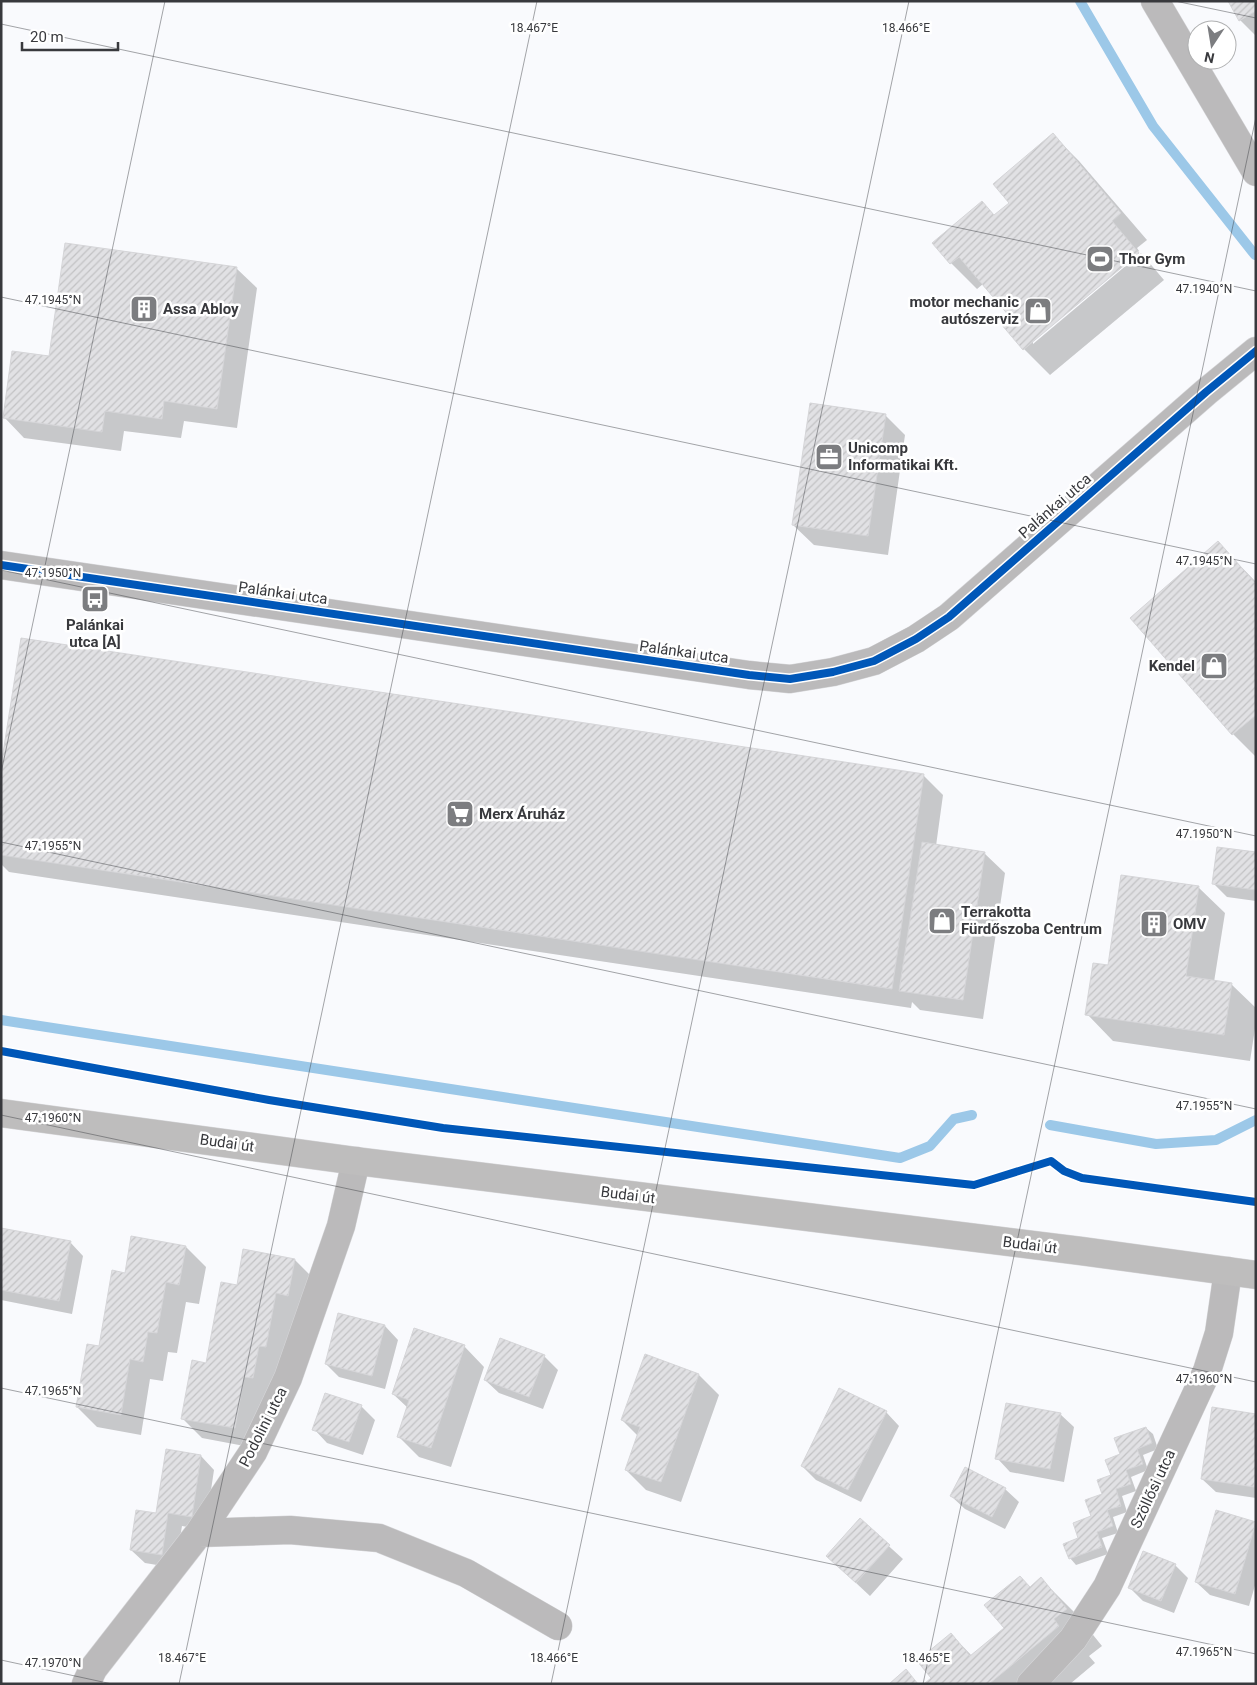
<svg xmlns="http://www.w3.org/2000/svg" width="1257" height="1685" viewBox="0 0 1257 1685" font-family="Roboto,sans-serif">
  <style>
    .shadow { fill: #0003 }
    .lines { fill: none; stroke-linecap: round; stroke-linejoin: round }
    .stream { stroke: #9cc8e8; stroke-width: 10 }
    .building { fill: url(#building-hatch); stroke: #d5d5d8 }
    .minor-casing { stroke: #d7d7da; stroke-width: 29 }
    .major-casing { stroke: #d7d7da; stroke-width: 29 }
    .minor { stroke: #bbbabb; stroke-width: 28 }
    .major { stroke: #bebdbd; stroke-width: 28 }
    .cycleway-casing { stroke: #fff; stroke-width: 11 }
    .cycleway { stroke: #0057b8; stroke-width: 8 }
    .ticks { fill: none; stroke: #38393d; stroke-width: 1; stroke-opacity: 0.45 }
    .labels { text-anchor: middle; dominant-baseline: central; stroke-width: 5; stroke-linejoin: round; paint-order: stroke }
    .poi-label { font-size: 15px; font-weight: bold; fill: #38393d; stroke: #fff; text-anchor: start }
    .street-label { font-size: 15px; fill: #38393d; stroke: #fff }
    .ticks-label { font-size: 12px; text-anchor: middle; fill: #38393d; stroke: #fff; stroke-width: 5; stroke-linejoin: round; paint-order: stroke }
  </style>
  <defs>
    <pattern id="building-hatch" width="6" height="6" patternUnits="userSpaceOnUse" patternTransform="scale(1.25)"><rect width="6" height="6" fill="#e1e1e4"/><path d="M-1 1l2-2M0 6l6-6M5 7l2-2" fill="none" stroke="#c2c2c4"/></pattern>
  </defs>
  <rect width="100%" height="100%" fill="#f9fafd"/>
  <!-- shadow -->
  <path class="shadow" d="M1256,1V36L1240,20Z
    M1053,135L1079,161L1147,240L1137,248L1139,251L1033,340V344L1141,253L1164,280L1050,375L1024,349L1003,324L1011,317L983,284L977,289L951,263L982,202L995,216L1011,203Z
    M236,268L257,288L237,428L184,421L181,438L124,431L121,451L24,438L4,417L50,358Z
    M885,415L905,435L888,555L814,545L793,525Z
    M1218,543L1256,582V757L1233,734L1132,618Z
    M1,774L923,775L943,795L936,846L984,853L1005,873L983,1019L920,1010L912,1002L911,1008L9,872L1,864Z
    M1256,853V901L1227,897L1213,883Z
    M1198,887L1225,913L1214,982L1231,984L1256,1008V1022L1250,1061L1113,1041L1087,1014L1109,966Z
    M1,1229L70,1242L83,1256L72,1314L1,1300Z
    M186,1247L206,1267L199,1304L186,1302L177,1353L168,1352L163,1381L150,1379L141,1435L97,1427L77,1407L126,1274Z
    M295,1260L315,1280L273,1398L264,1396L255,1448L202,1438L182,1418L207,1365L238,1286Z
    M385,1326L398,1340L385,1389L339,1377L326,1364Z
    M464,1346L484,1367L451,1467L419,1457L399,1437L408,1408L393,1394Z
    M544,1356L558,1370L543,1409L499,1393L485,1380Z
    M699,1375L719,1395L681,1502L646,1490L626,1470L638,1436L622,1420Z
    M361,1406L375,1420L363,1455L327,1443L314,1429Z
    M886,1412L899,1426L861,1502L816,1480L802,1466Z
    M1060,1414L1074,1427L1064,1482L1010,1472L997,1458Z
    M1256,1415V1498L1216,1492L1202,1479Z
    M1146,1428L1153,1434L1158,1449L1143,1455L1148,1470L1131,1477L1136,1491L1122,1496L1127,1512L1113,1517L1118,1533L1102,1538L1108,1554L1076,1565L1070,1558L1093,1517L1122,1455Z
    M167,1451L201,1456L214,1470L205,1530L182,1526L175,1568L145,1563L131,1550L157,1514Z
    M1005,1489L1019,1502L1005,1529L965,1509L951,1496Z
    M860,1520L903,1559L870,1596L827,1556Z
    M1255,1523L1256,1582L1249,1606L1210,1595L1196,1582Z
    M1175,1565L1188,1578L1174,1613L1143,1601L1129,1587Z
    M1041,1579L1077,1615L1102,1646L1089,1656L1095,1663L1070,1684H926L933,1678L951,1634L972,1656L1005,1629L1030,1588Z"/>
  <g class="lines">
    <!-- stream -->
    <path class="stream" d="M1080,1L1153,126L1255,255
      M1,1020L900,1158L930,1146L954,1119L972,1115
      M1050,1125L1156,1144L1216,1140L1256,1120"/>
  </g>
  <!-- building -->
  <path class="building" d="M1228,1H1256V11L1239,21Z
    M1053,133L1121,213L1112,221L1139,253L1023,350L1001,324L1010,317L959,257L950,264L932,243L982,201L994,215L1009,203L993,184Z
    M65,243L237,267L217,409L164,401L162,419L105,411L102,432L3,418L12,351L49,356Z
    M810,403L886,414L868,536L792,525Z
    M1218,541L1256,584V715L1232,735L1130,618Z
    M21,638L924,774L892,989L1,855V766Z
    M922,842L985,852L963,1000L899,991Z
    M1217,847L1256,852V890L1212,884Z
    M1121,875L1199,886L1186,976L1232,983L1224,1035L1085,1015L1093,963L1108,965Z
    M1,1228L71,1241L59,1301L1,1290Z
    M131,1236L186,1246L179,1285L166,1282L157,1333L148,1332L143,1362L130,1359L121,1415L76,1407L87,1344L99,1346L112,1270L125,1273Z
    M243,1249L295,1259L288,1296L276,1293L266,1347L259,1346L253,1378L244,1377L235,1428L181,1419L192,1360L206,1363L221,1282L237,1285Z
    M338,1313L385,1325L372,1376L325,1364Z
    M414,1328L465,1345L431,1448L397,1437L409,1400L392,1394Z
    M500,1338L545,1355L529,1397L484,1380Z
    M645,1354L699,1374L661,1482L625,1470L640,1427L621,1420Z
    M839,1388L887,1411L848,1490L801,1466Z
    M325,1393L362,1405L349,1442L312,1430Z
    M1006,1403L1061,1413L1050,1469L995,1459Z
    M1212,1407L1256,1414V1474L1254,1487L1201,1479Z
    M1146,1427L1152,1443L1137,1449L1143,1464L1126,1470L1131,1484L1116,1489L1121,1506L1107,1510L1113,1526L1097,1532L1102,1547L1069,1559L1063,1544L1078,1538L1073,1523L1091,1516L1085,1500L1102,1494L1097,1480L1111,1475L1105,1460L1120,1454L1114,1438Z
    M166,1449L201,1455L192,1517L168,1513L162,1555L130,1550L136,1510L156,1513Z
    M965,1467L1006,1488L992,1517L950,1496Z
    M1216,1510L1256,1522L1235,1594L1195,1582Z
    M860,1518L890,1545L856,1583L826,1556Z
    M1143,1551L1176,1564L1161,1601L1128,1588Z
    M1020,1576L1030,1587L1041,1577L1067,1609L1054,1619L1059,1626L989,1684H924L931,1678L917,1661L951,1633L970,1656L1004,1628L984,1605Z
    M906,1669L918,1684H889Z"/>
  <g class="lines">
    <defs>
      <path id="minor" d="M1155,1L1256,172
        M1,565L749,675L790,679L833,672L874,661L916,639L949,617L1206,392L1256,351
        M199,1533L290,1530L379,1538L466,1573L558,1626
        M86,1684L93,1669L199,1533L253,1452L288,1378L341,1226L356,1161
        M1031,1684L1073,1639L1107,1587L1207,1371L1219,1333L1228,1271"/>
      <path id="major" d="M1,1113L356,1161L1081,1251L1256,1275"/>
    </defs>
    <!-- minor casing -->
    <use href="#minor" class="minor-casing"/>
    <!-- major casing -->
    <use href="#major" class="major-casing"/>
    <!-- minor -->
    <use href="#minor" class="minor"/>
    <!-- major -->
    <use href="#major" class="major"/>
    <defs>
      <path id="cycleway" d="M1,565L749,675L790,679L833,672L874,661L916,639L949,617L1206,392L1256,351
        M1,1051L269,1100L443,1128L974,1185L1051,1161L1064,1171L1082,1178L1256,1202"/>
    </defs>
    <!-- cycleway casing -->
    <use href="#cycleway" class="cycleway-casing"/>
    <!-- cycleway -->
    <use href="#cycleway" class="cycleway"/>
  </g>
  <!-- ticks -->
  <path class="ticks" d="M1175,1L1256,18M1,24L1256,291M1,297L1256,564M1,570L1256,836M1,773L165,1M1,842L1256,1109M1,1115L1256,1382M1,1388L1256,1654M1,1660L112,1684M179,1684L537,1M551,1684L909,1M923,1684L1256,117"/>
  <!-- icons -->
  <defs>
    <symbol id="stadium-square" viewBox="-11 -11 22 22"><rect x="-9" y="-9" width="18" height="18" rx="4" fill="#7c7d80" stroke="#fff"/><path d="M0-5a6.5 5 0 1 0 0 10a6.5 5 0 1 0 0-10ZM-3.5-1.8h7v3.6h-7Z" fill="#fff"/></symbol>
    <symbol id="building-square" viewBox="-11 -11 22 22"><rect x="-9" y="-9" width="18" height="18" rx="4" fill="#7c7d80" stroke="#fff"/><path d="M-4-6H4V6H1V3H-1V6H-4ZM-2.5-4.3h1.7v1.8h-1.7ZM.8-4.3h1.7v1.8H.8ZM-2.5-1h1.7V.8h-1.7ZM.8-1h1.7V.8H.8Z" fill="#fff"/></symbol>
    <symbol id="shop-square" viewBox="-11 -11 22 22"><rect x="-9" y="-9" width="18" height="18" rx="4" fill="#7c7d80" stroke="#fff"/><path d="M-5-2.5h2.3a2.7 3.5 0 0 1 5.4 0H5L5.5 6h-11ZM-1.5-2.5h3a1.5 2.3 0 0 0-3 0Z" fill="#fff"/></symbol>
    <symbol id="office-square" viewBox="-11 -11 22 22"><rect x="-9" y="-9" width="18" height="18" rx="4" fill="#7c7d80" stroke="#fff"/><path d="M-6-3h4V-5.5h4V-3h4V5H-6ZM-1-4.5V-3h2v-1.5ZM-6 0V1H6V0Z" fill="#fff"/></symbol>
    <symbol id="bus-square" viewBox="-11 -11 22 22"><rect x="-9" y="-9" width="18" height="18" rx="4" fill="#7c7d80" stroke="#fff"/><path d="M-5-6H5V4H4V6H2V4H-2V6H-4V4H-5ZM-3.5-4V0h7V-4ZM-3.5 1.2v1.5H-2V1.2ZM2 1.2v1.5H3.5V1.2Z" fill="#fff"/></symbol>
    <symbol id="supermarket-square" viewBox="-11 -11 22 22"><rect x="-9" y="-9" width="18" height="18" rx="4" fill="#7c7d80" stroke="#fff"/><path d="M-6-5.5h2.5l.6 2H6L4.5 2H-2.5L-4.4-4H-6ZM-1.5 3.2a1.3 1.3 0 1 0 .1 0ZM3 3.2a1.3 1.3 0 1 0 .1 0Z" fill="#fff"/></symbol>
  </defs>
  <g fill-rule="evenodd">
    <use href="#stadium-square" x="1084" y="243" width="32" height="32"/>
    <use href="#building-square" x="128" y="293" width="32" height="32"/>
    <use href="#shop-square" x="1022" y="295" width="32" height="32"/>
    <use href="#office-square" x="813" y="441" width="32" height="32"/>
    <use href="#bus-square" x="79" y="583" width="32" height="32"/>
    <use href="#shop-square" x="1198" y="650" width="32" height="32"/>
    <use href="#supermarket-square" x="444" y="798" width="32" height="32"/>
    <use href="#shop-square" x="926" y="905" width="32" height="32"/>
    <use href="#building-square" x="1138" y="908" width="32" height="32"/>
  </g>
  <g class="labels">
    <!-- poi labels -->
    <g class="poi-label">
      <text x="1119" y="259">Thor Gym</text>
      <text x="1019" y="302" text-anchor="end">motor mechanic<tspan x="1019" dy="17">autószerviz</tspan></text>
      <text x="163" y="309">Assa Abloy</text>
      <text x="848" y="448">Unicomp<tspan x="848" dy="17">Informatikai Kft.</tspan></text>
      <text x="95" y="625" text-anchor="middle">Palánkai<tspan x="95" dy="17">utca [A]</tspan></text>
      <text x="1195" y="666" text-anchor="end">Kendel</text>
      <text x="479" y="814">Merx Áruház</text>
      <text x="961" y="912">Terrakotta<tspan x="961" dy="17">Fürdőszoba Centrum</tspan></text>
      <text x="1173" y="924">OMV</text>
    </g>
    <!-- street labels -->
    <g class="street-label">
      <text transform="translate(1055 506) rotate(-41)">Palánkai utca</text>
      <text transform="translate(283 593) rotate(8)">Palánkai utca</text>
      <text transform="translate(684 652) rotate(8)">Palánkai utca</text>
      <text transform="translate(227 1143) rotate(8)">Budai út</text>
      <text transform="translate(628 1195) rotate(7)">Budai út</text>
      <text transform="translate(1030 1245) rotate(7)">Budai út</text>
      <text transform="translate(263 1427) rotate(-63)">Podolini utca</text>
      <text transform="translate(1153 1489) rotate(-65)">Szöllősi utca</text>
    </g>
  </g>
  <g class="ticks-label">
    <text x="534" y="32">18.467°E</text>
    <text x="906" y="32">18.466°E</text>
    <text x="1204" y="293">47.1940°N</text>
    <text x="53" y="304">47.1945°N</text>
    <text x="1204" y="565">47.1945°N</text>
    <text x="53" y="577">47.1950°N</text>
    <text x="1204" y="838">47.1950°N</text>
    <text x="53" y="850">47.1955°N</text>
    <text x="1204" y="1110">47.1955°N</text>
    <text x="53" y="1122">47.1960°N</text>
    <text x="1204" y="1383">47.1960°N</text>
    <text x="53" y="1395">47.1965°N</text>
    <text x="1204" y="1656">47.1965°N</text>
    <text x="182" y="1662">18.467°E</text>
    <text x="554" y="1662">18.466°E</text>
    <text x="926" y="1662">18.465°E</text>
    <text x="53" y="1667">47.1970°N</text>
  </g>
  <!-- border -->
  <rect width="1257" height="1685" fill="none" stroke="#38393d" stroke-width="5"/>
  <!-- north arrow -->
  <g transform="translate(1212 45) rotate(192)"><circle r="24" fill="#ffffff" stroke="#afb0b1"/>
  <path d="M0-4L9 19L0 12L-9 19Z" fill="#7c7d80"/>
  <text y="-8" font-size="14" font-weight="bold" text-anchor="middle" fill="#38393d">N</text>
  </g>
  <!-- scale -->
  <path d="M22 42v8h96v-8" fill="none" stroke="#38393d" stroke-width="2.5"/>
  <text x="30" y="42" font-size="15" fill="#38393d" stroke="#ffffff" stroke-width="4" paint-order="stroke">20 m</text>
</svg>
